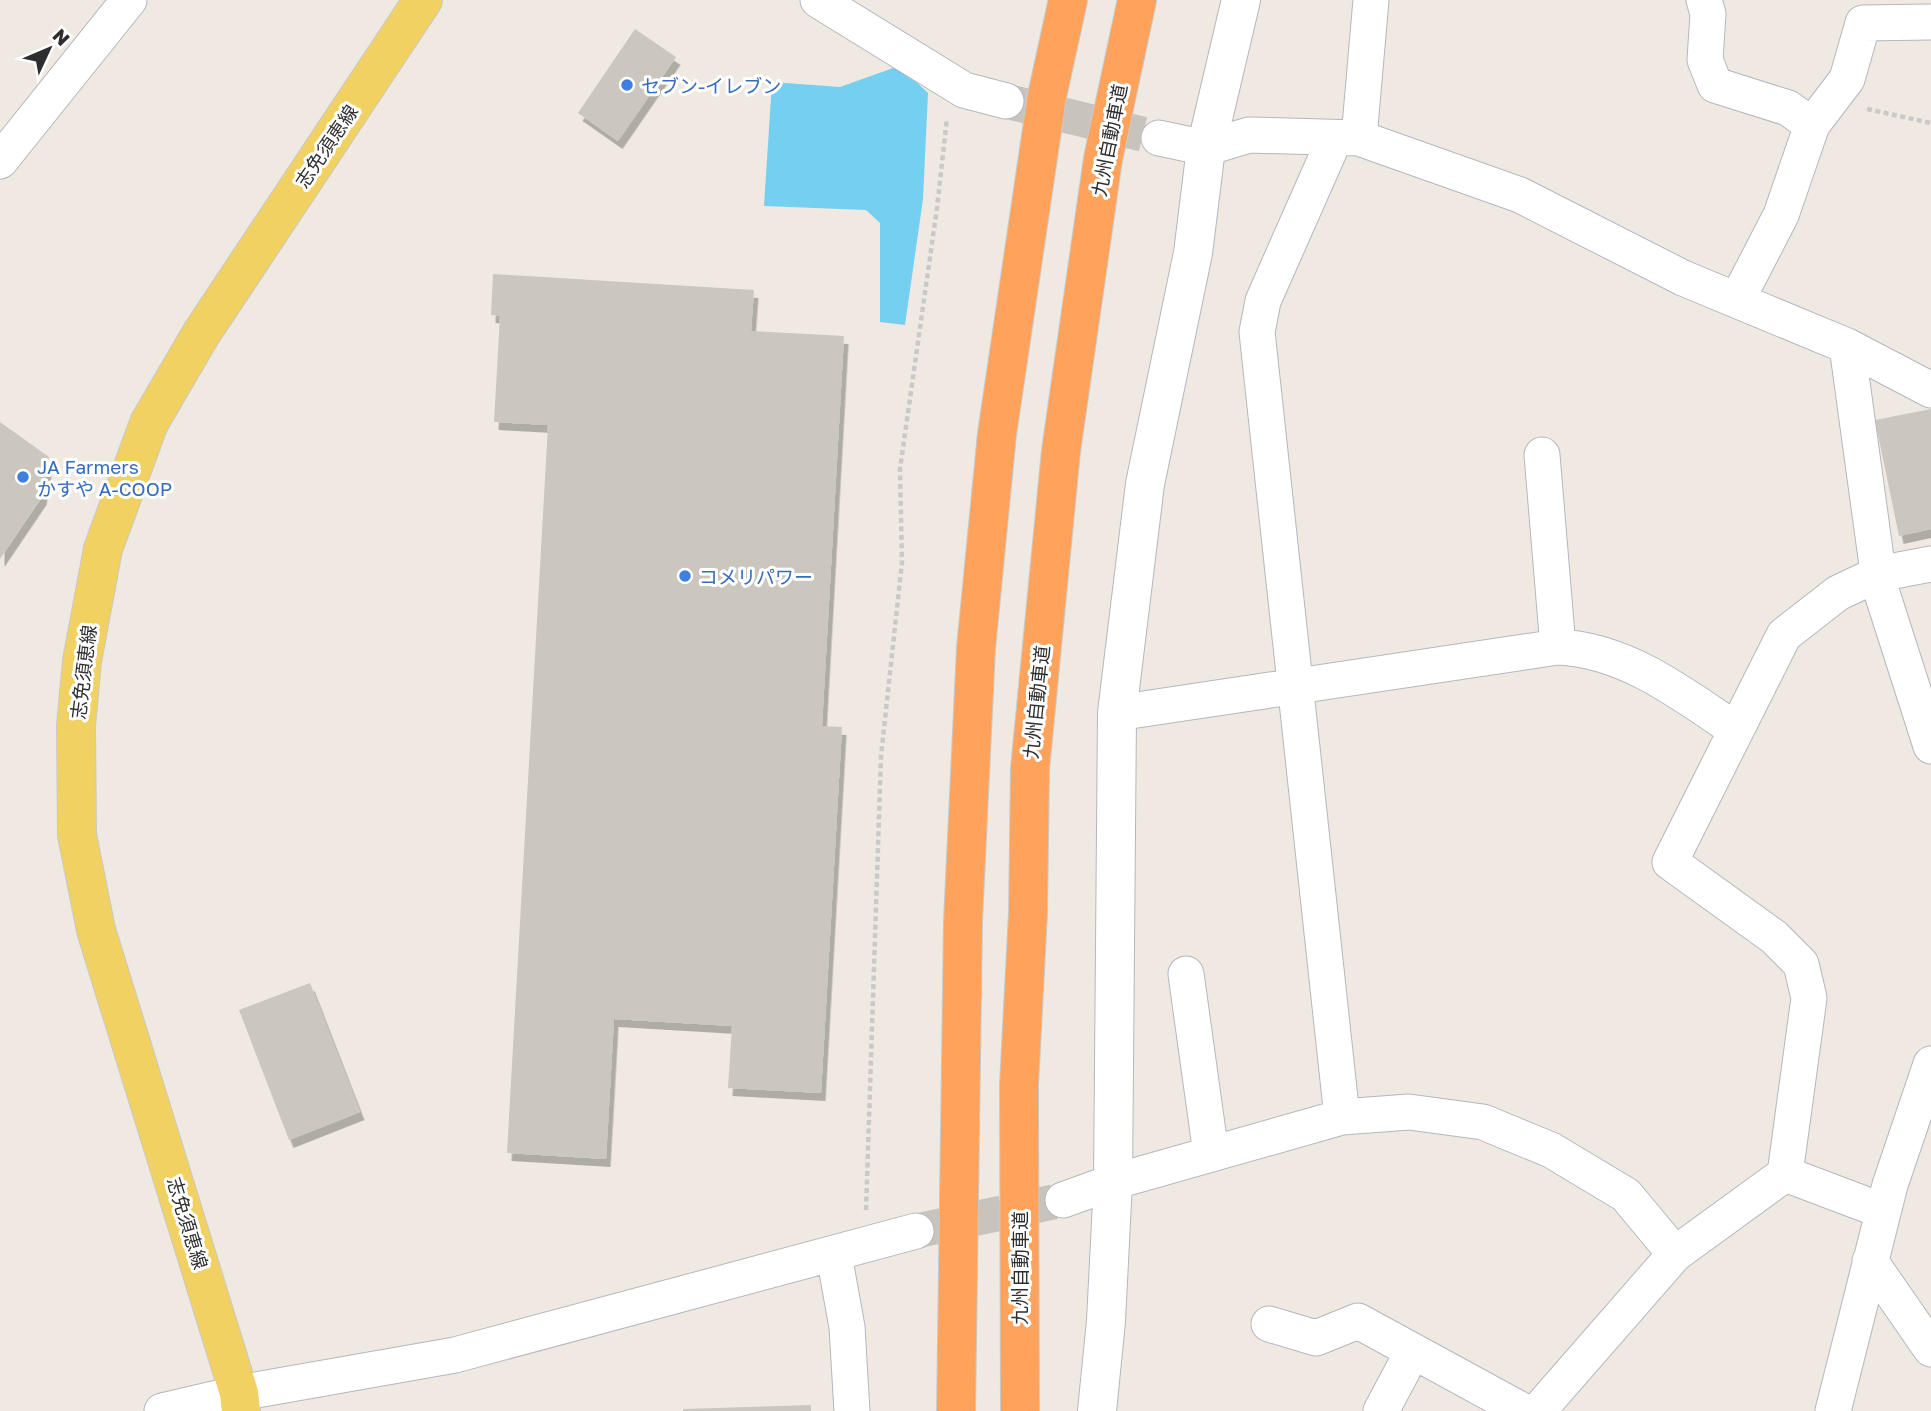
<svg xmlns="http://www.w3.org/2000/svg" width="1931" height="1411" viewBox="0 0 1931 1411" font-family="'Golos Text','Noto Sans JP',sans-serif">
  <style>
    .water { fill: #75cff0 }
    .building { fill: #cbc7bf; filter: url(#shadow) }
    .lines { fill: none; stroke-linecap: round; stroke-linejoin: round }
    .street-tunnel { stroke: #c8c4bd; stroke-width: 35; stroke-dasharray: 35 18; stroke-linecap: butt }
    .street-casing { stroke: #b4b7c1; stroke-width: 37 }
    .secondary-casing { stroke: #b4b7c1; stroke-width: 40 }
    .primary-casing { stroke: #c9c9c9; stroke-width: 40 }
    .highway-casing { stroke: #c9c9c9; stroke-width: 40 }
    .path { stroke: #c9c9c9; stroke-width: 4.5; stroke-dasharray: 5 3.5; stroke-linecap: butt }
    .street { stroke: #fff; stroke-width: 35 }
    .secondary { stroke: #fff; stroke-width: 38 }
    .primary { stroke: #f2d163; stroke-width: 38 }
    .highway { stroke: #ffa35c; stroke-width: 38 }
    .shop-dot { fill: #3f7fe0; stroke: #fff; stroke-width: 2.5 }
    .labels { text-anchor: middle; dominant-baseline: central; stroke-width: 6; stroke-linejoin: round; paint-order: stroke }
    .shop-label { font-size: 19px; fill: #366cbe; stroke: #fff; text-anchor: start }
    .street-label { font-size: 19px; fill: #2e2e2e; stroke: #fff }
  </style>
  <defs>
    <filter id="shadow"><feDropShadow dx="4.5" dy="8" stdDeviation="0" flood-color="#0004"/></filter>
  </defs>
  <rect width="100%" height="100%" fill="#efe9e1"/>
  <!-- water -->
  <path class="water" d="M899,66L928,93L923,199L905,325L880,322V223L866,210L764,206L772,82L840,87Z"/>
  <!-- building -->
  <path class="building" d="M635,29L676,57L618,141L578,113Z
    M493,274L754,290L751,331L844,336L822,726L842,727L821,1093L728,1088L732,1026L614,1019L606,1159L507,1153L548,425L494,422L500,316L491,315Z
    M1931,409V529L1899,536L1875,420Z
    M0,422L49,457L42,497L0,559Z
    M310,983L360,1112L289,1140L239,1010Z
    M811,1405V1411H683V1409Z"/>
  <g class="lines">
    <!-- street-tunnel -->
    <path class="street-tunnel" d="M1006,101L1159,138
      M916,1231L1063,1200"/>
    <defs>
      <path id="street" d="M818,0L964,90L1006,101
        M1704,0L1708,14L1705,60L1715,85L1788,108L1812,125
        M1159,138L1206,148L1249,135L1359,138L1520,195L1683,278L1847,346L1931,390
        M1335,138L1263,301L1257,332L1342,1117
        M1359,138L1371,0
        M0,161L129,0
        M1737,300L1781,215L1812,125L1847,79L1863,23L1931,22
        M1847,346L1880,587L1931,746
        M1542,455L1558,647
        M1117,713L1558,647C1626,650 1681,693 1736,730
        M1186,974L1211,1154
        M1785,1174L1809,998L1801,964L1774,937L1670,862L1784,635L1838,593L1878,574L1931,564
        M1063,1200L1113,1182L1342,1117L1409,1112L1483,1122L1551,1150L1626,1195L1675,1254
        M834,1255L847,1327L852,1411
        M1870,1261L1931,1349
        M1269,1324L1316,1338L1358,1321L1523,1411
        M162,1411L239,1393L455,1355L916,1231
        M1381,1411L1413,1351
        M1538,1411L1675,1254L1785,1174L1883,1211
        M1833,1411L1890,1185L1931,1064"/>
      <path id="secondary" d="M1097,1411L1106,1321L1113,1182L1117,713L1145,484L1193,253L1206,148L1241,0"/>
      <path id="primary" d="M241,1411L239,1393L96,930L77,835L76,726L82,661L103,549L149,423L201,334L423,0"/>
      <path id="highway" d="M956,1411L963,921L976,648L997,434L1047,96L1068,0
        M1020,1411L1019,1085L1028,913L1030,769L1061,451L1103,159L1137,0"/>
    </defs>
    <!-- street casing -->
    <use href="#street" class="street-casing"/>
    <!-- secondary casing -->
    <use href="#secondary" class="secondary-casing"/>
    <!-- primary casing -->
    <use href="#primary" class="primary-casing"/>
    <!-- highway casing -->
    <use href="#highway" class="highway-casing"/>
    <!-- path -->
    <path class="path" d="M1867,109L1931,123
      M866,1210L881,756L902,562L900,469L937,208L947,118"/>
    <!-- street -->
    <use href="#street" class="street"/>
    <!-- secondary -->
    <use href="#secondary" class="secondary"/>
    <!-- primary -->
    <use href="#primary" class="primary"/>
    <!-- highway -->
    <use href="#highway" class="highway"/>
  </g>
  <!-- markers -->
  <g class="shop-dot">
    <circle cx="627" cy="85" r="7"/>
    <circle cx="23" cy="477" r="7"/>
    <circle cx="685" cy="576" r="7"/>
  </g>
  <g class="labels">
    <!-- shop labels -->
    <g class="shop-label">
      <text x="641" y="85">セブン-イレブン</text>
      <text x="37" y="466">JA Farmers<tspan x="37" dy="22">かすや A-COOP</tspan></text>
      <text x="699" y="576">コメリパワー</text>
    </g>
    <!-- street labels -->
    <g class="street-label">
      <text transform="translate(1109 140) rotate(-79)">九州自動車道</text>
      <text transform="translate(326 146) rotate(-56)">志免須恵線</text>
      <text transform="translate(83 672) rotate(-83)">志免須恵線</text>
      <text transform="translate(1036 702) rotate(-84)">九州自動車道</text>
      <text transform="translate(188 1223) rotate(73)">志免須恵線</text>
      <text transform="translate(1019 1268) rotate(-90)">九州自動車道</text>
    </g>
  </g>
  <!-- north arrow -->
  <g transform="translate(49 49) rotate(46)" stroke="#ffffff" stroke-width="5" paint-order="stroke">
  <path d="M0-5L12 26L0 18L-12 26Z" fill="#2e2e2e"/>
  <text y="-10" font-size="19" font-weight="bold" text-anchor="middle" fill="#2e2e2e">N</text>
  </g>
</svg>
